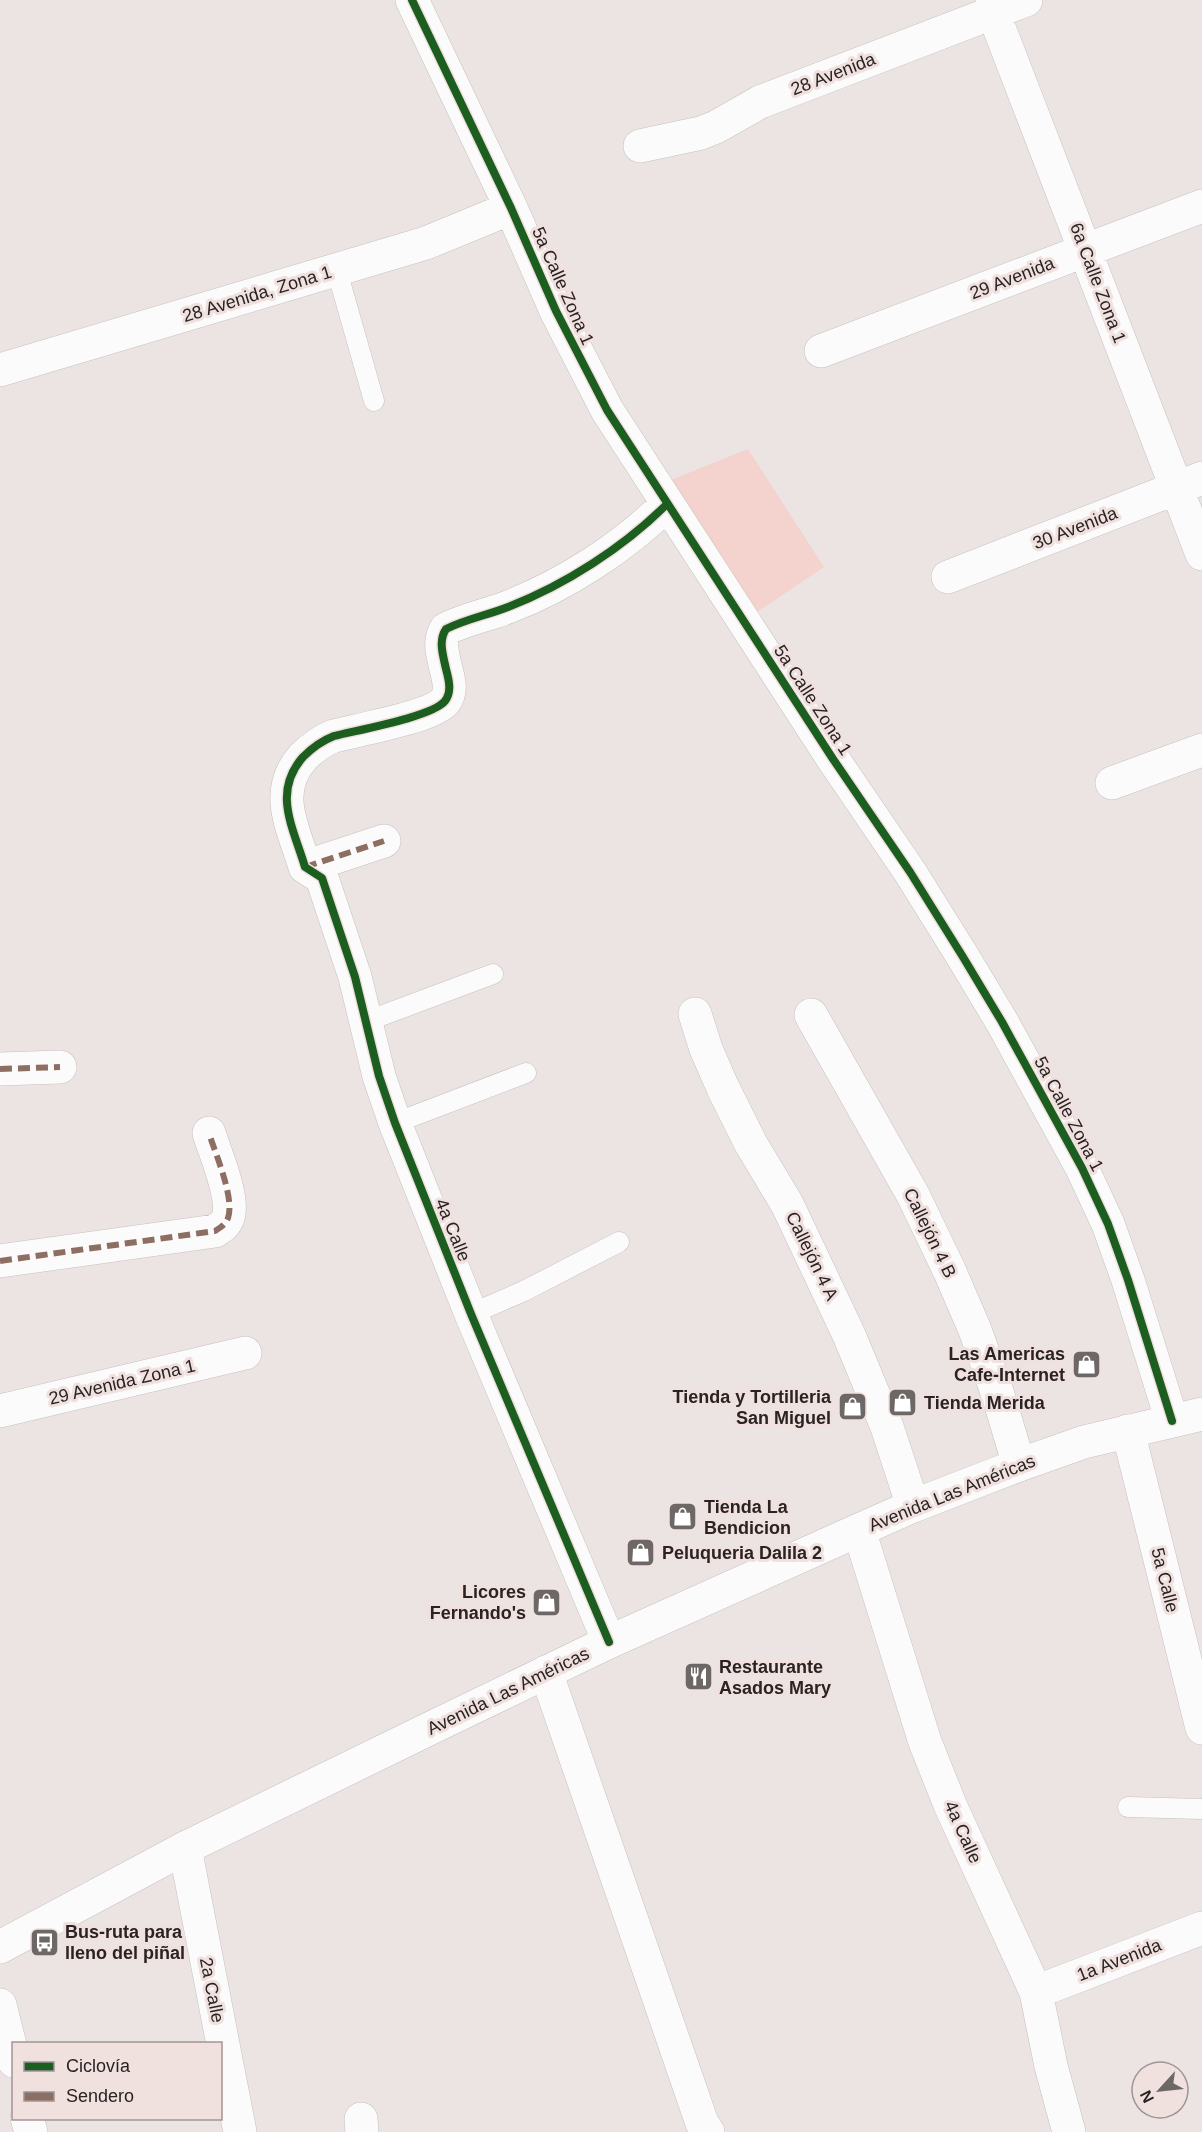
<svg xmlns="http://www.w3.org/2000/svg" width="1202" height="2132" viewBox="0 0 1202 2132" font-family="Arial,sans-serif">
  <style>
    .green { fill: #f4d2cd }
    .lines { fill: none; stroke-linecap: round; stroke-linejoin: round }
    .lane-casing { stroke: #c6c0bf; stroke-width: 21 }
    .street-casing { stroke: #c6c0bf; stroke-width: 34 }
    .secondary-casing { stroke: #c6c0bf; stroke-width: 34 }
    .lane { stroke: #fcfbfb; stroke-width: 20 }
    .street { stroke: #fcfbfb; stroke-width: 33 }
    .secondary { stroke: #fcfbfb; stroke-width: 33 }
    .quiet { stroke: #8d6e63; stroke-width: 6; stroke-dasharray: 12 6; stroke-linecap: butt }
    .cycleway-casing { stroke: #f0e1df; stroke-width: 11 }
    .cycleway { stroke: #1b5e20; stroke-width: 8 }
    .labels { text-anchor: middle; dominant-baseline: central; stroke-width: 6; stroke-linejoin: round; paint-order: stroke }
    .street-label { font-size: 18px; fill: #292323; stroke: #f0e1df }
    .poi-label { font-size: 18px; font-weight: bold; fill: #292323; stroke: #f0e1df; text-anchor: start }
  </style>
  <rect width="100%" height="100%" fill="#ece4e3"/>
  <!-- green -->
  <path class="green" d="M748,449L824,567L754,614L671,480Z"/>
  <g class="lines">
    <defs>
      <path id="lane" d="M337,271L374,401
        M367,1021L493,974
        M395,1123L526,1073
        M471,1314L524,1291L619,1242
        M1128,1807L1202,1809"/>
      <path id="street" d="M412,0L511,208L556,311L607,410L833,759L910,872L963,957L1002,1022L1082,1168L1108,1224L1128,1280L1172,1421
        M992,0L993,12L1202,554
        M640,146L701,133L716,127L760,102L1026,0
        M821,351L1202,206
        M0,370L426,243L511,208
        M948,577L1202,478
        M1112,783L1202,750
        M305,867L384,841
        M695,1014L706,1049L723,1088L751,1144L787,1204L849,1335L887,1427L913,1506
        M811,1015L913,1195L950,1272L975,1330L998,1395L1019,1465
        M0,1069L60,1067
        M0,1261L215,1231C221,1227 225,1225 228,1218C235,1198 215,1153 209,1133
        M0,1411L245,1353
        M1128,1431L1202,1728
        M859,1530L925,1742L951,1807L1036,1992L1051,2066L1069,2132
        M609,1642L471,1314L395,1123L379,1076L355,977L322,878L305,867C293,827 272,792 303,757C313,747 321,741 334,736C357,730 432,717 445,701C452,692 449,680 446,669C443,655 438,641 446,629C466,619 488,615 508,607C565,585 624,547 667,504
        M546,1672L702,2123L708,2132
        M185,1848L240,2132
        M1036,1992L1202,1928
        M0,2005L14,2061
        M27,2118L31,2132
        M361,2119L362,2132"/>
      <path id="secondary" d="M0,1947L185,1848L437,1725L609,1642L859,1530L913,1506L1019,1465L1084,1442L1202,1414"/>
    </defs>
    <!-- lane casing -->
    <use href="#lane" class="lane-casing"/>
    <!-- street casing -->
    <use href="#street" class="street-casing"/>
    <!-- secondary casing -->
    <use href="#secondary" class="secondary-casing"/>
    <!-- lane -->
    <use href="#lane" class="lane"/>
    <!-- street -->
    <use href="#street" class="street"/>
    <!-- secondary -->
    <use href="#secondary" class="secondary"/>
    <!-- quiet -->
    <path class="quiet" d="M305,867L384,841
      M0,1069L60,1067
      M0,1261L215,1231C221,1227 225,1225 228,1218C235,1198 215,1153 209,1133"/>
    <defs>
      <path id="cycleway" d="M412,0L511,208L556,311L607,410L833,759L910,872L963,957L1002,1022L1082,1168L1108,1224L1128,1280L1172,1421
        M609,1642L471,1314L395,1123L379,1076L355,977L322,878L305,867C293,827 272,792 303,757C313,747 321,741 334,736C357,730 432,717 445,701C452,692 449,680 446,669C443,655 438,641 446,629C466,619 488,615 508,607C565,585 624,547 667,504"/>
    </defs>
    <!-- cycleway casing -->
    <use href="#cycleway" class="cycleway-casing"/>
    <!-- cycleway -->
    <use href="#cycleway" class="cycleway"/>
  </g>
  <!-- icons -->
  <defs>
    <symbol id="shop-square" viewBox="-11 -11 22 22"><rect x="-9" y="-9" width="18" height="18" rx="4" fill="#6d6766" stroke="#f0e1df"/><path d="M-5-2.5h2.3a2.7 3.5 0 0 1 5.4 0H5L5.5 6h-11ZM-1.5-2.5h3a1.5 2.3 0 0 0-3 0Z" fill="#fff"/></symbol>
    <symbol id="restaurant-square" viewBox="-11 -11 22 22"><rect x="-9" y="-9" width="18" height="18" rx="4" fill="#6d6766" stroke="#f0e1df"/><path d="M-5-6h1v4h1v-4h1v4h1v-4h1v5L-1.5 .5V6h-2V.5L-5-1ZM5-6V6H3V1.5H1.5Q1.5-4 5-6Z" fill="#fff"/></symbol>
    <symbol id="bus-square" viewBox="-11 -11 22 22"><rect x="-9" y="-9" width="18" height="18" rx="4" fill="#6d6766" stroke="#f0e1df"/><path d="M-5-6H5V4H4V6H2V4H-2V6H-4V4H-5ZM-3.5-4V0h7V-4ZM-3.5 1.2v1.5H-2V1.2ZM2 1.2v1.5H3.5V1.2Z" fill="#fff"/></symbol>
  </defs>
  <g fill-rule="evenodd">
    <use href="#shop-square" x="1070" y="1348" width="33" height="33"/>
    <use href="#shop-square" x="886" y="1386" width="33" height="33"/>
    <use href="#shop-square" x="836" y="1390" width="33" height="33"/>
    <use href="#shop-square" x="666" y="1500" width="33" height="33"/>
    <use href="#shop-square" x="624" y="1536" width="33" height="33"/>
    <use href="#shop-square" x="530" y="1586" width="33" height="33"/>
    <use href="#restaurant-square" x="682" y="1660" width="33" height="33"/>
    <use href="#bus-square" x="28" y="1926" width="33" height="33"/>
  </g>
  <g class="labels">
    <!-- street labels -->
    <g class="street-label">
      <text transform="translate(833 74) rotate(-21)">28 Avenida</text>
      <text transform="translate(1012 278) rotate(-21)">29 Avenida</text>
      <text transform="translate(1098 283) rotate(69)">6a Calle Zona 1</text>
      <text transform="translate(563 286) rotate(66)">5a Calle Zona 1</text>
      <text transform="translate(257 294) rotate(-17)">28 Avenida, Zona 1</text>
      <text transform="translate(1075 528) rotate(-21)">30 Avenida</text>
      <text transform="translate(813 700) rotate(57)">5a Calle Zona 1</text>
      <text transform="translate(1069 1114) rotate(62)">5a Calle Zona 1</text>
      <text transform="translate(453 1230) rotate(68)">4a Calle</text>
      <text transform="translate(930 1233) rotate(64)">Callejón 4 B</text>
      <text transform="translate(812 1256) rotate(64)">Callejón 4 A</text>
      <text transform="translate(122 1382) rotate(-13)">29 Avenida Zona 1</text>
      <text transform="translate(952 1493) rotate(-22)">Avenida Las Américas</text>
      <text transform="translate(1165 1580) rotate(76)">5a Calle</text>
      <text transform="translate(508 1691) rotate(-26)">Avenida Las Américas</text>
      <text transform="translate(963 1832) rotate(66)">4a Calle</text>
      <text transform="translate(1119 1960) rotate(-21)">1a Avenida</text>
      <text transform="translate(212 1990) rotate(79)">2a Calle</text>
    </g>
    <!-- poi labels -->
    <g class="poi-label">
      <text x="1065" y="1354" text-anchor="end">Las Americas<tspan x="1065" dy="21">Cafe-Internet</tspan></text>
      <text x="831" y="1397" text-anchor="end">Tienda y Tortilleria<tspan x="831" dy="21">San Miguel</tspan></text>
      <text x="924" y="1403">Tienda Merida</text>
      <text x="704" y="1507">Tienda La<tspan x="704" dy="21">Bendicion</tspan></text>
      <text x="662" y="1553">Peluqueria Dalila 2</text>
      <text x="526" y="1592" text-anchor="end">Licores<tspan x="526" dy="21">Fernando's</tspan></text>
      <text x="719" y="1667">Restaurante<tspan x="719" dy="21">Asados Mary</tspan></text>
      <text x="65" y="1932">Bus-ruta para<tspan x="65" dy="21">lleno del piñal</tspan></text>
    </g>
  </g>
  <!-- legend -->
  <rect x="12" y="2042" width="210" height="78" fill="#f0e1df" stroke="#a09594" stroke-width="1.5"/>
  <rect x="24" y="2062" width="30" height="9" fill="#1b5e20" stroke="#a09594" stroke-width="1.5"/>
  <text x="66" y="2072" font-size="18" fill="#292323">Ciclovía</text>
  <rect x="24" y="2092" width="30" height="9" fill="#8d6e63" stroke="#a09594" stroke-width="1.5"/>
  <text x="66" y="2102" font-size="18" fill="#292323">Sendero</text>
  <!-- north arrow -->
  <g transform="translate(1160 2090) rotate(243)"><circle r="28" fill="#f0e1df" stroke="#a09594" stroke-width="1.5"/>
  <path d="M0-4.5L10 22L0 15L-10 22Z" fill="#6d6766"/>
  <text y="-9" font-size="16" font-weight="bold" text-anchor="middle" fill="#292323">N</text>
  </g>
</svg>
